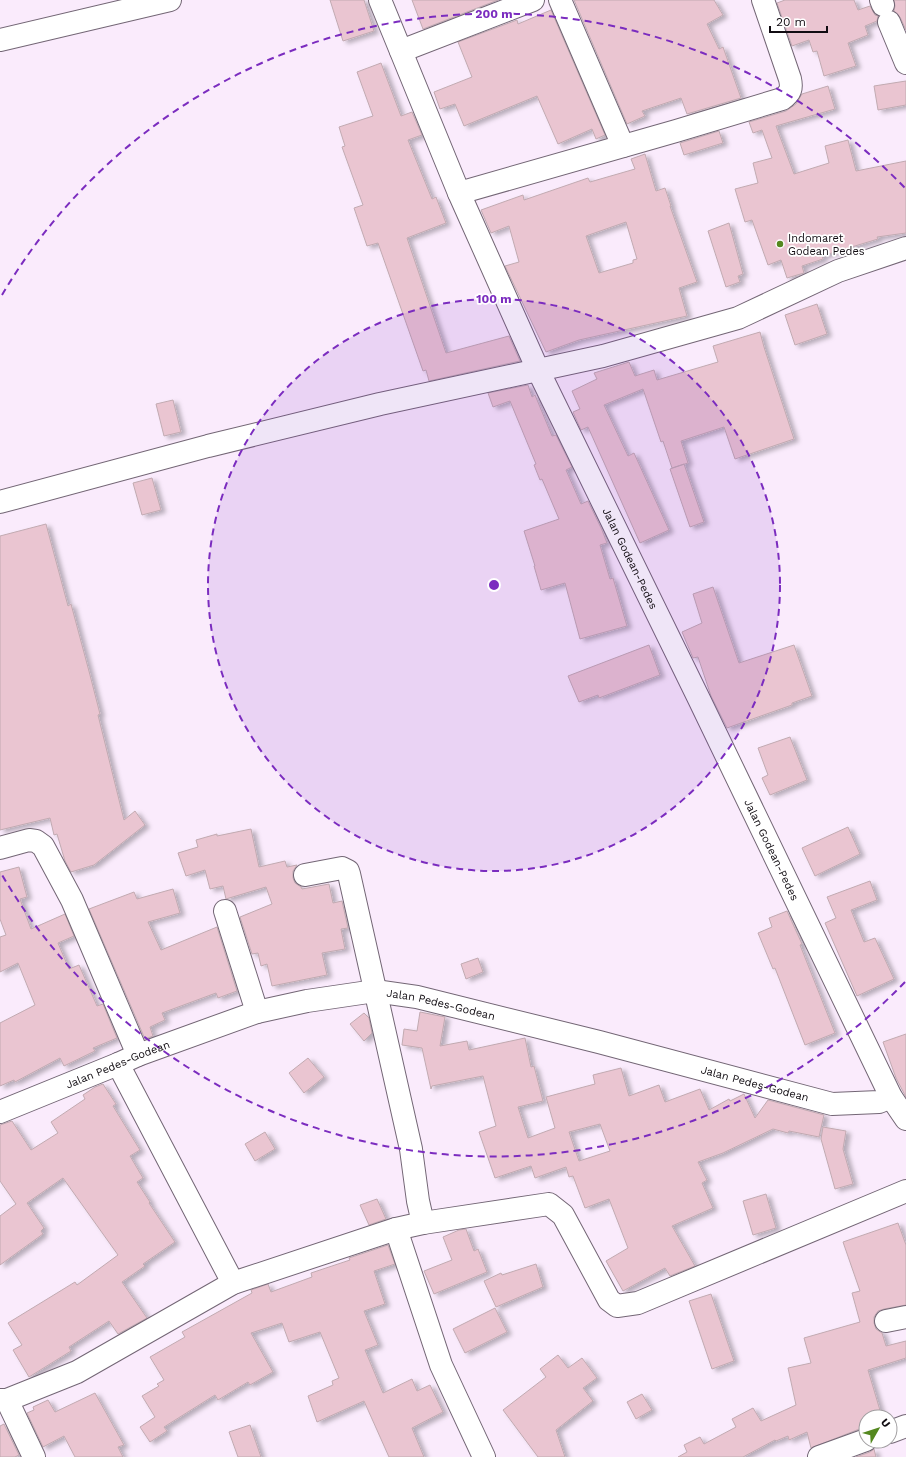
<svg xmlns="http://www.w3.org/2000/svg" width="906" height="1457" viewBox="0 0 906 1457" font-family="'Work Sans',sans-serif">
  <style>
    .building { fill: #eac5d1; stroke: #c1aab1; fill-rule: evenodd; filter: url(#shadow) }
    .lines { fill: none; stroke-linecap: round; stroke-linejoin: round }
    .minor-casing { stroke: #736675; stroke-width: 24 }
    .minor { stroke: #fff; stroke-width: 22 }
    .ring { fill: none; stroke: #7b2cbf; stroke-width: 2; stroke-dasharray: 7 5 }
    .poi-dot { fill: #54881f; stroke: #fff; stroke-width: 1.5 }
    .labels { text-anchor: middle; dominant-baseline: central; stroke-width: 3.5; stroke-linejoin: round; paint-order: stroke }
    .poi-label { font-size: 11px; fill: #110c12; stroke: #fff; text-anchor: start }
    .street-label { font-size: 11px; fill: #110c12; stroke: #fff }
    .centre { fill: #7b2cbf; stroke: #fff; stroke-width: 2 }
    .ring-label { font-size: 12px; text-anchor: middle; font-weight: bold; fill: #7b2cbf; stroke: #fff; stroke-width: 3.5; stroke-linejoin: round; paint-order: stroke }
  </style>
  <defs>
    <filter id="shadow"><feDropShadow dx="4.5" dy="2.5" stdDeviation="2" flood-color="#0004"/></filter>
  </defs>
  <rect width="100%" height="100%" fill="#faebfc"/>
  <!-- building -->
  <path class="building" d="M330,0H364L374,31L343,41Z
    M412,0H498L423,29Z
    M574,0H714L723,15L707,24L719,49L723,47L741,98L687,114L681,98L642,111L645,116L627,124Z
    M785,0H854L858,10L870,6L875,15L878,16L877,21L865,26L868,35L848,43L856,66L824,76L817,51L813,52L809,40L792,46L777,3Z
    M894,0H906V30L900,17L894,11L895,6Z
    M551,10L605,135L596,139L592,129L558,144L537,96L464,126L455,104L440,109L434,92L472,77L458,42L517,20L518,24Z
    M381,63L401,116L412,112L422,135L408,140L432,199L436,197L446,223L407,238L446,353L509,336L520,361L429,381L426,370L423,371L378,243L367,246L354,208L363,205L342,147L345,146L339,127L373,116L357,72Z
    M906,81V105L878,110L874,86Z
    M828,86L835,109L776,126L794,174L829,163L825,146L848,140L856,171L906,161V233L877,237L878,239L822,256L823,259L802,266L804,273L787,278L781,260L768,265L752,220L745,222L735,189L758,183L753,163L772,158L762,130L753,133L749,122L786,111L796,104L802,94Z
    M719,131L723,143L684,155L680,143Z
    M645,154L656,191L665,188L671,206H670L697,282L679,288L687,316L579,340L546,352L505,266L519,262L509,226L491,233L481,210L523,195L524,200L588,178L590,182L635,169L631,159ZM626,222L637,259L633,260V263L599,273L586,236Z
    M729,223L743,274L738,276L740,282L726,287L708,231Z
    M817,304L827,334L795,345L785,315Z
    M760,332L764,347L794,439L735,459L724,427L681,441L688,463L672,468L663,441L661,442L643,389L604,405L628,456L634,453L669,530L640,543L588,427L581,430L573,412L580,409L572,391L597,379L594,373L629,362L635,376L654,370L657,380L718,362L713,346Z
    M528,385L532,397L535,395L552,436L556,435L572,467L566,470L581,504L588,501L602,530L607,543L600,545L610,579L613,578L627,626L580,639L565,583L541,590L534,566H535L524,531L559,519L542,479L540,480L534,465L536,464L510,401L493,407L488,393Z
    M173,400L181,432L164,436L156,404Z
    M684,464L704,522L690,527L670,469Z
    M152,478L161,510L142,515L133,483Z
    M46,524L68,606L71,604L90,675L100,714L98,715L124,820L135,811L145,825L94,865L71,872L65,861L57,834L54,835L50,818L0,830V536Z
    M713,587L739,663L794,645L812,696L792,703V705L727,728L711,696L698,657L693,658L682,632L702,623L693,594Z
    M649,645L660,675L599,698L598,695L579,702L568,676Z
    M790,737L807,780L770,795L762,778L768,775L758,748Z
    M848,827L860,854L815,876L802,848Z
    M251,829L259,867L285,861L287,867L297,865L293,871V878L295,883L301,887L302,889L329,884L333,903L342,901L348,928L341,929L345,949L322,953L327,975L272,986L267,964L261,966L258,953L252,954L240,917L272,904L266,887L226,899L223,886L210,889L205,870L186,876L178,853L198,847L196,840L217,834V836Z
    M19,867L27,897L20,899L31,929L65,914L74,936L58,943L69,969L79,965L97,1006L103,1004L117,1038L93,1048L95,1051L64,1066L60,1058L15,1082L14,1080L0,1086V1023L35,1005L18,963L0,972V937L6,935L0,919V872Z
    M870,881L877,900L851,910L864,942L875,938L894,979L857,996L825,923L836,918L827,897Z
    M173,889L180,913L148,922L161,950L217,927L237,991L218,998L216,993L162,1013L165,1020L150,1027L153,1036L145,1039L89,909L134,892L137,899Z
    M787,911L802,944L800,945L835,1033L805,1045L775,968L773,969L758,933L772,927L769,918Z
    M478,958L483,972L466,979L461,964Z
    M420,1012L445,1017L440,1046L467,1041L469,1050L525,1038L531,1067L534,1066L543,1101L518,1107L528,1138L555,1128L546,1097L595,1084L593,1075L621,1068L629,1096L659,1085L665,1102L700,1089L709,1110L729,1099L730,1101L744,1094L755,1118L768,1100L824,1115L819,1137L789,1131L788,1133L773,1129L723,1153L698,1162L707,1180L702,1183L713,1208L672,1226L695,1266L670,1276L665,1268L623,1291L606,1261L628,1248L609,1199L585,1208L573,1176L569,1177L566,1167L535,1178L531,1166L495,1178L479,1132L496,1126L483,1076L432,1086L431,1089L422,1048L402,1045L404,1029L417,1031ZM600,1124L610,1151L579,1161L569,1132Z
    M364,1013L369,1018L372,1033L364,1041L350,1024Z
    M906,1034V1097L896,1078L883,1042Z
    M308,1058L324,1077L304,1093L289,1073Z
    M103,1084L116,1104L113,1106L140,1150L130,1156L143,1178L137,1182L150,1202L149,1203L175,1242L143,1264L145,1266L122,1282L147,1318L118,1334L109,1321L69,1347L71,1351L29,1377L13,1350L22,1345L8,1323L75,1282L77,1285L118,1255L63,1178L27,1203L44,1228L41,1231L43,1234L0,1265V1216L16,1204L0,1181V1125L12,1121L31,1150L58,1133L51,1122L85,1099L83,1095L95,1087Z
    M823,1127L846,1131L843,1149L853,1184L835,1189L821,1139Z
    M265,1132L275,1149L255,1161L245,1144Z
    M766,1194L776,1228L753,1235L743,1201Z
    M377,1199L386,1219L369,1225L360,1205Z
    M898,1223L906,1245V1305L884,1309L878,1311L874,1317V1323L876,1329L882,1333L886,1346L906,1341V1358L868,1370L882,1417H865L866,1428H862L811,1448L807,1432L789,1440L788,1436L776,1441L775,1440L743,1457H678L687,1452L684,1445L700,1437L704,1444L736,1427L732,1419L753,1408L761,1421L796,1405L788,1368L811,1363L804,1338L860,1322L852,1293L860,1291L843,1242Z
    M466,1229L474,1251L478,1249L487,1272L434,1294L424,1271L452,1260L443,1237L459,1230Z
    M388,1245L395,1264L374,1271L385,1304L364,1311L378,1345L365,1350L383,1393L412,1379L417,1391L430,1385L443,1412L412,1428L424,1457H389L364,1401L317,1422L308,1396L333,1385L332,1381L339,1378L320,1332L289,1342L282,1323L251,1333L273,1372L250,1385L248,1382L218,1400L215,1395L164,1427L167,1431L150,1442L140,1427L155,1417L142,1396L159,1386L157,1384L164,1380L150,1357L185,1337L182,1332L252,1293L251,1290L268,1284L271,1292L312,1277L311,1273L350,1260L349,1258Z
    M536,1264L543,1287L496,1307L484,1281L501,1273L502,1275Z
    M711,1294L734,1361L712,1369L689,1301Z
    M495,1308L507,1332L465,1353L453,1329Z
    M558,1355L568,1368L582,1358L597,1378L583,1388L593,1401L556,1430L565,1457H538L503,1410L546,1377L540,1369Z
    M95,1393L124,1445L118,1447L123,1457H75L64,1436L43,1447L27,1413L34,1410L33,1407L48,1400L55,1412Z
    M642,1394L652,1410L636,1419L627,1402Z
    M4,1424L19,1455L15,1457H0V1426Z
    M250,1425L261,1457H238L229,1432Z
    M874,1449L876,1457H856L870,1452Z"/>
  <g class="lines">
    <defs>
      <g id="minor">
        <path id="s1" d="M380,0L459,193L538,370L699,699L891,1097L906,1119"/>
        <path d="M560,0L623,146"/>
        <path d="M881,0L883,5"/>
        <path d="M889,22L906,63"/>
        <path d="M0,40L170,0"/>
        <path d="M401,51L533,0"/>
        <path d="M459,193L676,131L782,99C791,93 792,88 790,79L763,0"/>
        <path d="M0,502L208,446L380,404L603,356L738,318L838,271L906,248"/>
        <path d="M0,848L29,840L36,841L43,846L72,900L138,1055"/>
        <path d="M225,911L257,1012"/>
        <path d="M118,1064L233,1283"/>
        <path id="s2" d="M0,1112L118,1064L138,1055L257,1012L307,1001L375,991L417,997L599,1042L832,1104L879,1102L891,1097"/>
        <path d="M423,1223L549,1204L563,1215L609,1300L617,1306L638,1303L906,1191"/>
        <path d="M396,1229L441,1365L484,1457"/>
        <path d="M886,1321L906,1317"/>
        <path d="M0,1400H7L77,1372L233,1283L396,1229L423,1223L418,1201L411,1149L349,874L348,871L342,868L305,875"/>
        <path d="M7,1400L34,1457"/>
        <path d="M890,1432L906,1426"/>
        <path d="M819,1457L866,1440"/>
      </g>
    </defs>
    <!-- minor casing -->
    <use href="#minor" class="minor-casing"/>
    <!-- minor -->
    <use href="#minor" class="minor"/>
  </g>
  <!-- distance rings -->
  <circle cx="494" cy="585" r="286" fill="#7b2cbf" fill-opacity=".12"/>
  <g class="ring">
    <circle cx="494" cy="585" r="286"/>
    <path d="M905 982A571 571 0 0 1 2 875M2 295A571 571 0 0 1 905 188"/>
  </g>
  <!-- markers -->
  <circle class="poi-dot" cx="780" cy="244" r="4"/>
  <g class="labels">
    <!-- poi labels -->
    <g class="poi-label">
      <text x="788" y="238">Indomaret<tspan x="788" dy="13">Godean Pedes</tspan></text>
    </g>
    <!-- street labels -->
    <g class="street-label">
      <text stroke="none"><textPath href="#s1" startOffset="612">Jalan Godean-Pedes</textPath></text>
      <text stroke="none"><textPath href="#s1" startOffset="936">Jalan Godean-Pedes</textPath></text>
      <text stroke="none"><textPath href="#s2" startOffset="463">Jalan Pedes-Godean</textPath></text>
      <text stroke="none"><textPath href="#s2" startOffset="127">Jalan Pedes-Godean</textPath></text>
      <text stroke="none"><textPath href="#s2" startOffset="787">Jalan Pedes-Godean</textPath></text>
    </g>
  </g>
  <circle cx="494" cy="585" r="6" class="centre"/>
  <g class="ring-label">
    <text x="494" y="18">200 m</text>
    <text x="494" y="303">100 m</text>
  </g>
  <!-- north arrow -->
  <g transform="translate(878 1429) rotate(51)"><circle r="19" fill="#ffffff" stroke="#a09ea0"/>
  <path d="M0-3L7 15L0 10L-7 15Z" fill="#54881f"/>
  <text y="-6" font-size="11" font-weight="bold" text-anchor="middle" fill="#110c12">U</text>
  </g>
  <!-- scale -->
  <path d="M770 26v6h57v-6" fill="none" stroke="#110c12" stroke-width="2"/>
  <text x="776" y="26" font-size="12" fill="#110c12" stroke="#ffffff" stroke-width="3" paint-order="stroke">20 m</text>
</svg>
